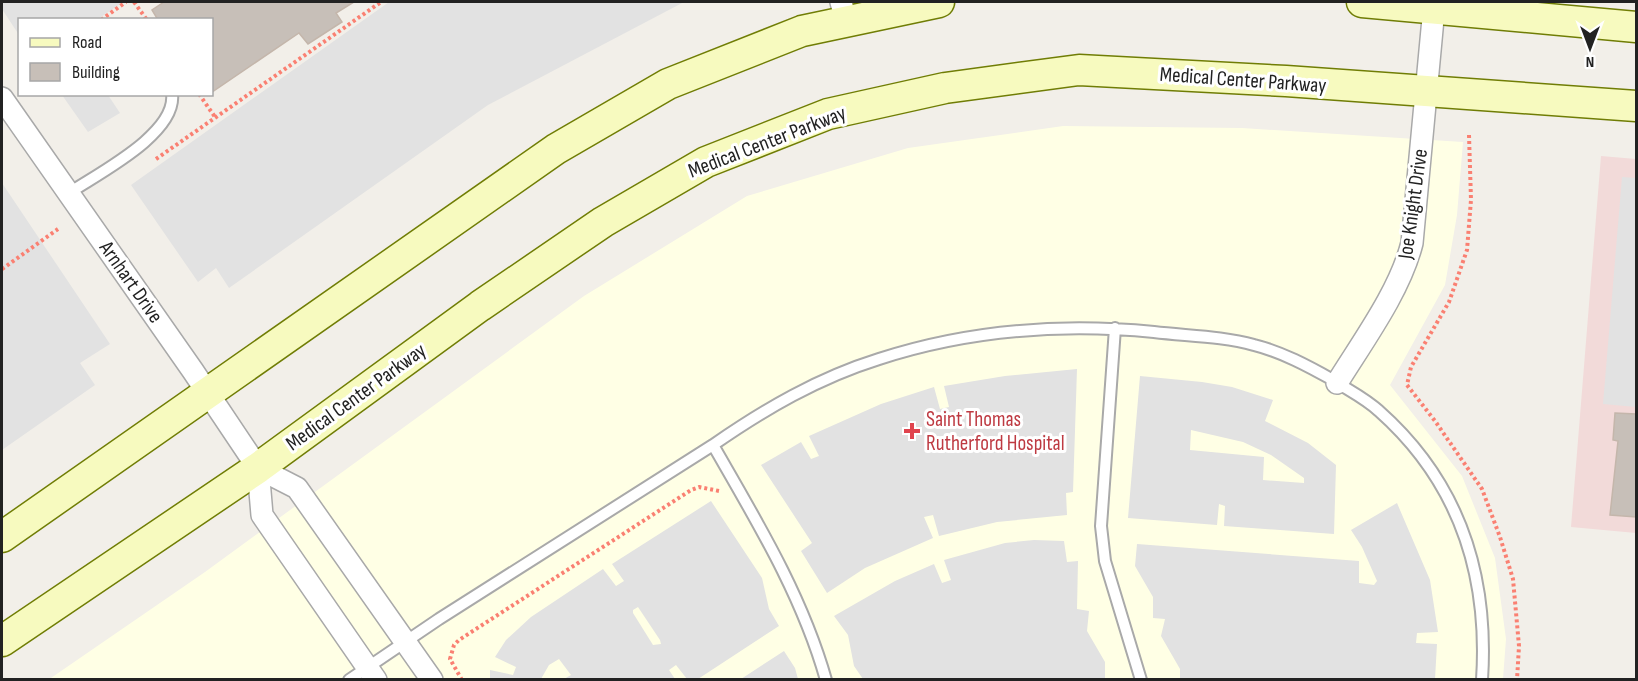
<svg xmlns="http://www.w3.org/2000/svg" width="1638" height="681" viewBox="0 0 1638 681" font-family="'Sofia Sans Condensed',sans-serif">
  <style>
    .commercial { fill: #f2dad9 }
    .education { fill: #ffffe5 }
    .parking { fill: #e2e2e2; fill-rule: evenodd }
    .building { fill: #c7bfb8; stroke: #c4b6ab; stroke-width: 1.5 }
    .lines { fill: none; stroke-linecap: round; stroke-linejoin: round }
    .service-casing { stroke: #a9a9a9; stroke-width: 14 }
    .minor-casing { stroke: #a9a9a9; stroke-width: 24 }
    .secondary-casing { stroke: #707d05; stroke-width: 33 }
    .path { stroke: #fa8072; stroke-width: 4; stroke-dasharray: 3 3; stroke-linecap: butt }
    .service { stroke: #fff; stroke-width: 10 }
    .minor { stroke: #fff; stroke-width: 21 }
    .secondary { stroke: #f7fabf; stroke-width: 30 }
    .health-dot { fill: #e0444e; stroke: #fff; stroke-width: 2 }
    .labels { text-anchor: middle; dominant-baseline: central; stroke-width: 6; stroke-linejoin: round; paint-order: stroke }
    .street-label { font-size: 21px; fill: #222; stroke: #fff }
    .health-label { font-size: 21px; fill: #be3a42; stroke: #fff; text-anchor: start }
  </style>
  <rect width="100%" height="100%" fill="#f2efe9"/>
  <!-- commercial -->
  <path class="commercial" d="M1601,156L1636,159V533L1571,527Z"/>
  <!-- education -->
  <path class="education" d="M1063,126L1242,128L1463,142L1457,215L1445,285L1390,385L1462,476L1495,558L1506,639L1503,679L48,680L205,572L584,296L747,196L908,148Z"/>
  <!-- parking -->
  <path class="parking" d="M2,2H123L98,19L20,20L19,35L2,9Z
    M389,2H684L488,105L229,288L216,268L198,282L131,185Z
    M62,95H108L120,113L88,132Z
    M1622,177L1636,178V407L1603,404Z
    M2,183L110,344L80,363L95,385L2,450Z
    M1077,369L1073,492L1066,493L1067,515L997,522L939,536L933,515L924,517L933,538L865,568L827,593L801,551L812,543L761,465L801,442L811,459L819,456L809,436L881,404L934,387L940,409L949,407L944,386L1005,376Z
    M1140,376L1202,382L1232,387L1273,400L1265,421L1308,443L1336,465L1334,534L1224,526L1225,506L1219,504L1217,525L1128,518ZM1191,430L1243,442L1271,455L1304,478V483L1263,480L1264,457L1190,450Z
    M711,501L762,578L769,609L779,626L698,679H687L676,665L669,670L675,679H564L571,675L559,659L549,665L541,679H490V670L513,675L516,667L495,657L506,640L531,617L603,569L616,586L624,581L612,564ZM638,607L660,640L661,644L653,645L633,613V610Z
    M1397,503L1430,580L1438,632L1417,633L1416,643L1437,644L1435,679H1180V669L1161,636L1165,619L1153,618V597L1135,566L1137,544L1359,561V583L1374,585L1377,581L1362,547L1351,530Z
    M1034,540L1064,541L1067,562L1078,561L1077,609L1089,611L1087,631L1105,662V679H863L854,666L848,635L834,616L895,581L934,564L942,583L951,580L944,560L1005,543Z
    M784,651L795,668L798,679H741Z"/>
  <!-- building -->
  <path class="building" d="M164,2H354L336,13L342,22L308,44L299,33L212,92V20H158L152,10Z
    M1615,413L1636,414V517L1610,515L1618,441L1613,440Z"/>
  <g class="lines">
    <defs>
      <path id="service" d="M69,193C97,174 177,134 172,94
        M1115,328L1101,526L1105,561L1141,680
        M713,445C756,520 802,595 826,680
        M349,680L439,619L713,445C765,409 818,378 879,359C968,330 1060,323 1154,332C1187,336 1222,336 1254,345C1282,352 1308,366 1333,380C1348,390 1365,398 1379,411C1459,482 1489,574 1482,680"/>
      <path id="minor" d="M841,2L846,21
        M2,98L193,371L258,468
        M1337,383C1363,341 1400,291 1412,243L1434,8
        M376,680L262,515L258,468L297,488L432,680"/>
      <path id="secondary" d="M1362,2L1636,27
        M2,537L556,149L668,84L802,31L939,2
        M2,641L258,468L480,306L603,222L706,162L828,114L945,88L1079,70L1286,81L1636,106"/>
    </defs>
    <!-- service casing -->
    <use href="#service" class="service-casing"/>
    <!-- minor casing -->
    <use href="#minor" class="minor-casing"/>
    <!-- secondary casing -->
    <use href="#secondary" class="secondary-casing"/>
    <!-- path -->
    <path class="path" d="M134,2L147,20
      M101,20L126,2
      M199,94L215,117
      M1469,135L1471,200L1467,250L1449,302L1411,367L1407,385L1435,421L1482,489L1500,537L1513,579L1519,646L1517,680
      M156,159L381,2
      M2,269L58,229
      M462,680L450,659L454,645L459,640L691,490L699,487L719,491"/>
    <!-- service -->
    <use href="#service" class="service"/>
    <!-- minor -->
    <use href="#minor" class="minor"/>
    <!-- secondary -->
    <use href="#secondary" class="secondary"/>
  </g>
  <!-- markers -->
  <path class="health-dot" d="M909 422h6v6h6v6h-6v6h-6v-6h-6v-6h6z"/>
  <g class="labels">
    <!-- street labels -->
    <g class="street-label">
      <text transform="translate(1243 80) rotate(4)">Medical Center Parkway</text>
      <text transform="translate(767 142) rotate(-21)">Medical Center Parkway</text>
      <text transform="translate(1413 204) rotate(-82)">Joe Knight Drive</text>
      <text transform="translate(131 282) rotate(55)">Arnhart Drive</text>
      <text transform="translate(356 397) rotate(-36)">Medical Center Parkway</text>
    </g>
    <!-- health labels -->
    <g class="health-label">
      <text x="926" y="419">Saint Thomas<tspan x="926" dy="24">Rutherford Hospital</tspan></text>
    </g>
  </g>
  <!-- border -->
  <rect width="1638" height="681" fill="none" stroke="#222222" stroke-width="6"/>
  <!-- legend -->
  <rect x="18" y="18" width="195" height="78" fill="#ffffff" stroke="#a7a7a7" stroke-width="1.5"/>
  <rect x="30" y="38" width="30" height="9" fill="#f7fabf" stroke="#a7a7a7" stroke-width="1.5"/>
  <text x="72" y="48" font-size="18" fill="#222222">Road</text>
  <rect x="30" y="63" width="30" height="18" fill="#c7bfb8" stroke="#a7a7a7" stroke-width="1.5"/>
  <text x="72" y="78" font-size="18" fill="#222222">Building</text>
  <!-- north arrow -->
  <g transform="translate(1590 48) rotate(180)" stroke="#ffffff" stroke-width="4.5" paint-order="stroke">
  <path d="M0-4.5L10 22L0 15L-10 22Z" fill="#222222"/>
  <text y="-9" font-size="16" font-weight="bold" text-anchor="middle" fill="#222222">N</text>
  </g>
</svg>
